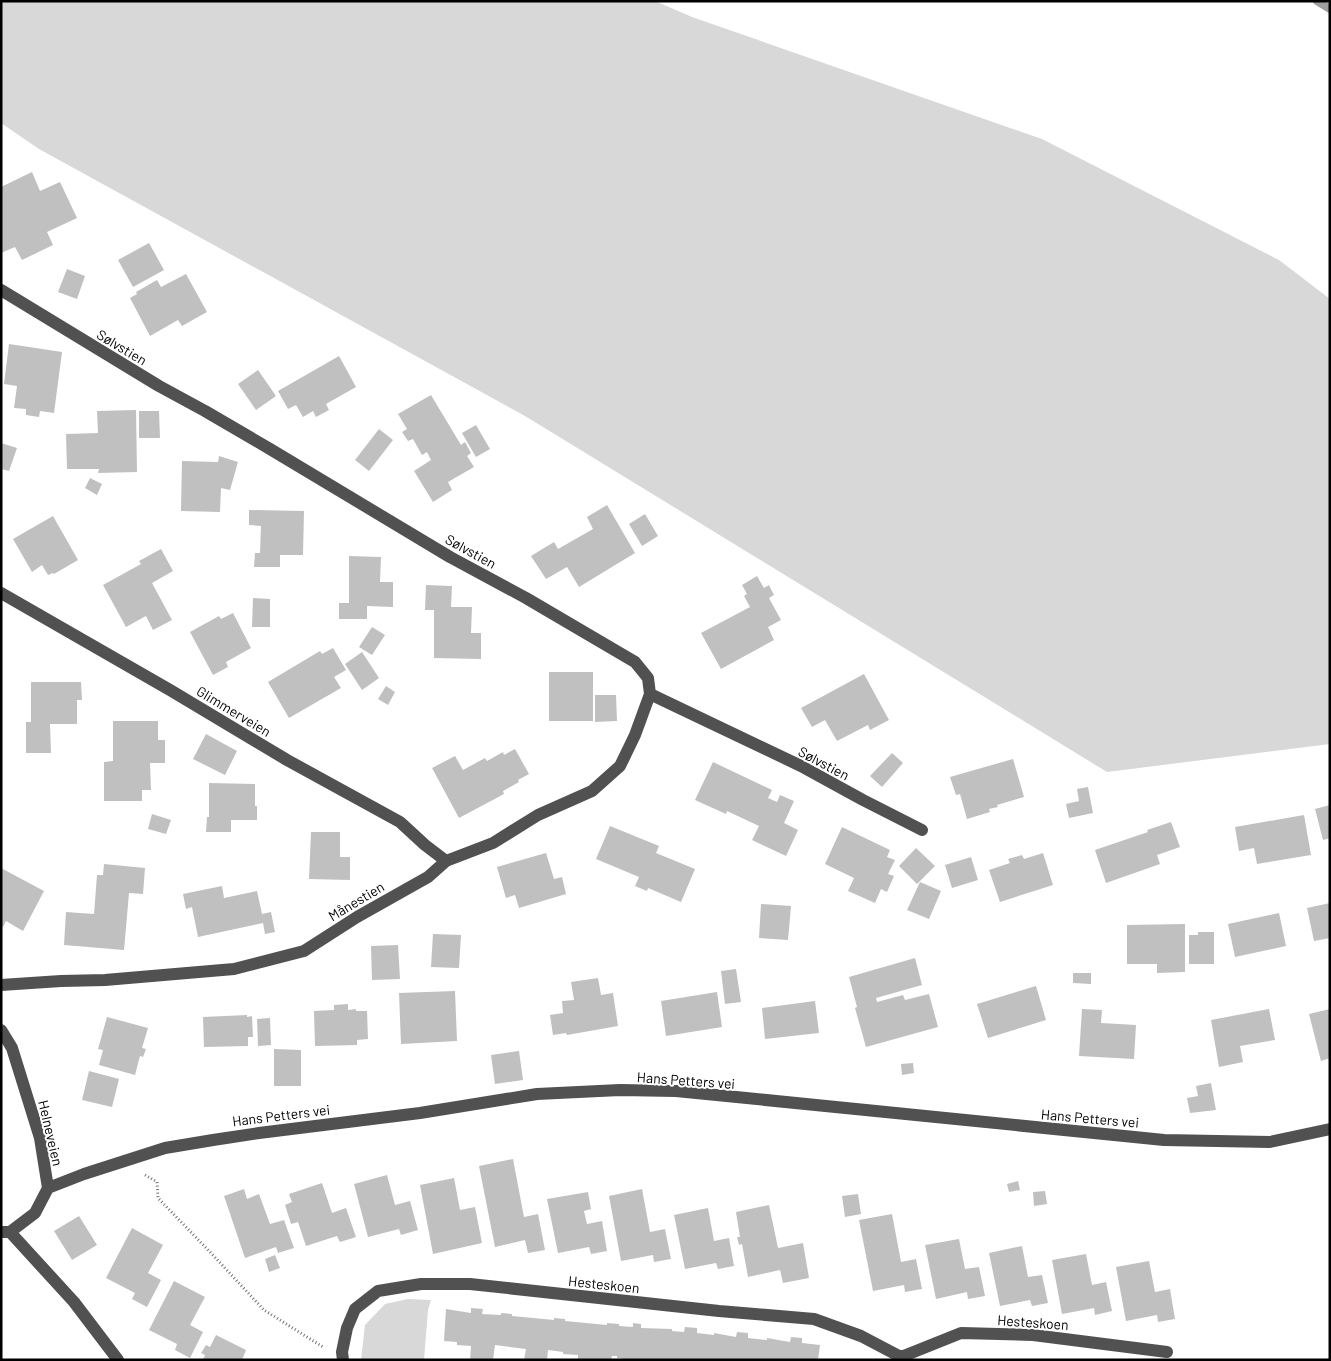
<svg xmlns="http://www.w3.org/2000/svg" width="1331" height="1361" viewBox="0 0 1331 1361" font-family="Barlow,sans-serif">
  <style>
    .green { fill: #d8d8d8 }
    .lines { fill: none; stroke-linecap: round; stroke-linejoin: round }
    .stream { stroke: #9f9f9f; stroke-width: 8 }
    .building { fill: #c0c0c0 }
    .path { stroke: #737373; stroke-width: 3; stroke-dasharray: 1 2.5; stroke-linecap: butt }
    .minor { stroke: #515151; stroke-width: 12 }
    .labels { text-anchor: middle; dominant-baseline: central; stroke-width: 4; stroke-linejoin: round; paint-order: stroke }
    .street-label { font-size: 14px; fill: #000; stroke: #fff }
  </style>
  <rect width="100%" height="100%" fill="#fff"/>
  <!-- green -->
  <path class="green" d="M1,1H655L692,17L1042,139L1279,260L1330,299V744L1107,772L525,416L39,149L1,123Z
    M408,1299L431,1300L428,1310L424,1360H361L365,1325L385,1304Z"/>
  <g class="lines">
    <!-- stream -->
    <path class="stream" d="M1317,1L1330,9"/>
  </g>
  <!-- building -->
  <path class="building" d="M32,172L40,191L60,182L77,218L47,232L53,245L22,260L15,247L1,253V209H2L1,187Z
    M149,243L164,270L133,287L118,260Z
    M67,269L85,276L77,299L58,292Z
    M186,274L207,312L182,326L178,320L150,336L130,298L137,294L136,292L157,280L161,287Z
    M9,344L62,352L54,413L40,411L39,417L26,415V409L14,408L17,386L4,384Z
    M339,356L356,387L326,404L329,410L316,417L313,411L303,417L296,405L288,409L278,391Z
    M258,370L276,396L256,410L238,384Z
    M431,395L461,445L465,442L471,453L467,456L474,467L448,482L452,490L433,502L414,471L431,460L427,452L422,455L413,439L408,441L402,432L407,429L398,414Z
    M136,410L137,472L98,473L99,469H67L66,434L98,433L97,411Z
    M139,411H159L160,438H139Z
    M476,425L490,449L476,457L462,433Z
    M379,429L393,440L369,471L355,460Z
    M1,443L17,448L9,471L1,469Z
    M219,456L238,462L230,490L221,488L220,512L181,511L182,461L218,462Z
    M90,478L102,484L97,495L85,488Z
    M607,505L635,553L579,587L567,567L546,579L531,556L554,542L558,549L593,529L587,517Z
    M249,510L304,511L303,555H280V567H254L255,553H260L261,526L249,525Z
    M645,514L658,536L642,546L629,524Z
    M53,516L78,560L54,574L53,573L48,575L42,565L32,572L13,539Z
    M161,549L173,571L152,583L172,620L153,630L146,616L126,627L103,585L141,564L139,561Z
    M349,556L381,557L380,582H393V607L367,606V619H339V603H349Z
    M757,576L764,588L769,585L774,595L769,598L781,620L768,627L774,640L721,669L701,633L750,607L744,596L747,594L742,585Z
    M426,585L452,586L451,607H472L471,633H481V659L434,658V610H425Z
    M253,598L270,599V627H252Z
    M233,613L251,648L226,662L228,667L213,675L190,632L219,616L221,619Z
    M372,627L385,635L372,655L359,647Z
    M333,648L346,670L334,677L341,688L289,718L268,682L320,651L322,654Z
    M362,652L379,678L362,690L345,664Z
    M549,672H593V721H549Z
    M864,674L889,720L870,730L868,725L837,741L825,720L812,727L801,708Z
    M31,682H81L82,700H77V724H50L51,753H26V722H31Z
    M386,686L395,692L388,705L378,699Z
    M595,695H616L617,721L595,722Z
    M113,721H158V740H165V763H150L151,790H142V801H104V762L113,761Z
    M206,734L237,751L225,775L193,759Z
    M515,749L529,774L518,780L519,782L503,791L504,794L459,818L432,768L455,756L463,770L485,758L487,761L503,752L504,755Z
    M892,753L903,763L882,787L870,776Z
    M1013,759L1024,797L997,805L998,807L989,809L990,812L967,819L960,794L956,795L950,777Z
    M713,762L772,790L768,798L777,802L780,795L794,801L784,823L798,830L786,856L752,840L759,826L727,811L726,814L695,800Z
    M209,783L255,784V806H257V820H231V832H206L207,817H209Z
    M1088,787L1093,813L1069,818L1066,804L1079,801L1077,789Z
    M1330,805V838L1323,840L1315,809Z
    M152,814L171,820L166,834L148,829Z
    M1304,815L1311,855L1257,864L1254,848L1239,851L1235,827Z
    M1171,822L1180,847L1157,855L1160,864L1106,883L1095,850L1148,832L1147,830Z
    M610,826L659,846L656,853L695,869L681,902L648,888L647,891L635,886L639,877L596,859Z
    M842,827L890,850L887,857L895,860L888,874L894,876L887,892L881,889L875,903L848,891L854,878L825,864Z
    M311,832H340V857H350V880L309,879Z
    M916,848L935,866L917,884L899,866Z
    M546,853L554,879L562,877L566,894L519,908L515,895L506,898L497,867Z
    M1043,853L1053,885L1000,902L989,870L1010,863L1008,859L1022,855L1024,859Z
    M971,857L978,880L952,888L945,865Z
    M104,864L145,868L143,894L129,893L124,950L64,945L66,912L94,914L97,875H103Z
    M1,868L44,891L23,931L6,921L3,927L1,925Z
    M920,882L941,891L929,919L907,910Z
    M222,886L224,898L257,891L262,914L271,912L275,932L265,934L263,923L198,937L192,907L186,909L183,894Z
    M1330,903V938L1314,941L1307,908Z
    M761,904L791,906L788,940L759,938Z
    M1279,913L1286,946L1235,957L1228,924Z
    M1185,924V972L1157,973V964H1127V925Z
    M1198,932H1214V964H1189V935H1198Z
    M433,934L461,935L459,968L431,967Z
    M398,945L400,979L372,980L371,946Z
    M915,958L922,985L876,998L877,1002L903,995L905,1000L929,994L938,1027L866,1047L855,1008L857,1007L849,977Z
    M736,969L741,1002L725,1004L721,971Z
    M1073,973H1091V984L1073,983Z
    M598,978L601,995L613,993L618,1026L567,1035L566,1033L553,1035L550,1015L563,1013L562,1001L574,1000L571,982Z
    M1036,986L1046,1020L988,1038L977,1004Z
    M455,991L457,1041L401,1044L399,993Z
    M717,992L722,1027L666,1036L661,1001Z
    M815,1001L819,1033L765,1039L762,1008Z
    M348,1004V1010L356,1009V1011H367L368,1039L357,1040V1045L315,1046L314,1011L334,1010V1005Z
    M1082,1009L1102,1010L1101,1023L1136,1025L1134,1059L1079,1056Z
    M1269,1009L1275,1040L1240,1046L1243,1062L1219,1067L1211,1020Z
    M1330,1009V1058L1321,1061L1309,1014Z
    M247,1015V1017L252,1016L253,1037H248V1046L204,1047L203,1017Z
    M107,1017L148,1028L142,1048L146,1049L143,1057L140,1056L135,1075L99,1065L103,1050L98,1049Z
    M270,1018L271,1045L258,1046L257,1019Z
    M274,1049L301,1050V1086H274Z
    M519,1051L523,1080L495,1084L491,1055Z
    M913,1063L914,1073L902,1075L901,1064Z
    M89,1071L119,1079L112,1107L82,1100Z
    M1211,1083L1216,1110L1190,1113L1187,1098L1198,1096L1196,1086Z
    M513,1159L524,1217L538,1214L545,1250L528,1253L525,1240L495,1247L479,1166Z
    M387,1175L395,1205L410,1201L418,1230L401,1235L399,1229L368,1237L354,1184Z
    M454,1178L460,1210L475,1207L482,1243L433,1254L420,1185Z
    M1018,1181L1020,1190L1009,1192L1007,1184Z
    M322,1183L332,1213L346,1208L356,1237L340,1242L337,1236L306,1246L298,1222L291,1224L285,1205L292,1202L289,1194Z
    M244,1189L247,1199L259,1194L270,1224L284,1220L294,1248L278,1253L276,1247L245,1258L224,1196Z
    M642,1189L650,1232L665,1229L671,1259L654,1262L653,1255L621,1261L609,1196Z
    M1045,1191L1047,1204L1034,1206L1033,1192Z
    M588,1192L591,1209L584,1211L587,1224L602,1221L607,1251L591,1254L589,1247L558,1253L547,1199Z
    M858,1194L861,1214L845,1217L842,1196Z
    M769,1205L778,1248L803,1243L809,1278L783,1283L780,1270L748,1277L742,1244L739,1245L737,1237H740L736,1212Z
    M708,1208L714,1241L729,1238L734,1266L718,1269L716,1263L685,1269L674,1215Z
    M892,1214L901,1262L916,1259L922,1289L905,1292L904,1285L873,1291L859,1220Z
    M79,1216L97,1245L72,1260L54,1231Z
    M132,1228L163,1245L148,1273L161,1280L147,1307L132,1299L135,1293L106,1278Z
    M959,1239L965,1269L979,1267L985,1296L968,1299L967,1292L936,1299L925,1245Z
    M1022,1246L1028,1277L1042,1275L1048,1303L1032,1306L1030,1300L1000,1306L989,1253Z
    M1086,1254L1092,1285L1106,1282L1112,1311L1095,1315L1094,1308L1062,1314L1052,1260Z
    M275,1255L280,1268L269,1272L265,1259Z
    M1149,1261L1155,1292L1170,1289L1175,1319L1158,1322L1157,1315L1126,1321L1116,1267Z
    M174,1281L205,1297L190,1325L203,1332L190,1358L175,1350L177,1344L149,1330Z
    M471,1308L483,1309L482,1314L501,1315V1313L512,1314V1316L554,1320V1318L565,1319V1321L607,1325V1323L619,1324V1326L633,1327V1323L641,1324V1328L672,1329V1331L684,1332L685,1327L697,1328V1333L714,1335V1333L736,1337L737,1332L748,1333V1338L767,1340V1338L790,1342L791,1337L802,1338V1343L820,1345L818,1360H631L617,1358V1356H612L611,1360H578V1355L563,1354V1352L548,1350L547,1360H524L526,1349L495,1345L493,1360H470L471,1346L457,1345V1342L444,1341L446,1309L471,1313Z
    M216,1335L246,1350L242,1360H203L205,1355L201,1353L206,1345L210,1347Z"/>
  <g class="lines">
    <!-- path -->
    <path class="path" d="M145,1175L157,1182L158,1198L210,1252L264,1310L323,1347"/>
    <!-- minor -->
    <path class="minor" d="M1,290L159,386L205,411L270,449L450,557L526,598L635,662L648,678L650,694L635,735L620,766L592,791L538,815L493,843L446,861L428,877L357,917L304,951L234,969L105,980L61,981L1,985
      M1,593L170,690L287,760L400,822L425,845L446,861
      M650,694L801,766L863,800L922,830
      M1,1030L12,1048L40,1138L48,1188L35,1213L10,1232H1
      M48,1188L84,1174L165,1148L213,1140L259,1133L420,1113L537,1094L620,1090L676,1091L1164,1140L1270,1142L1330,1129
      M10,1232L74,1302L118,1360
      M343,1360L342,1352L347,1328L355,1309L378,1291L421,1284H470L719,1311L814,1319L861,1336L901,1357
      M902,1360L901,1357L961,1333L1033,1335L1167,1352"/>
  </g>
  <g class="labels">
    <!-- street labels -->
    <g class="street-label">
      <text transform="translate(122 347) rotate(31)">Sølvstien</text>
      <text transform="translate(471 551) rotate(29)">Sølvstien</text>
      <text transform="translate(234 711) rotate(31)">Glimmerveien</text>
      <text transform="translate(824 763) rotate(28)">Sølvstien</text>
      <text transform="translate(356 901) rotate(-31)">Månestien</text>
      <text transform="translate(686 1080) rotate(4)">Hans Petters vei</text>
      <text transform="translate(281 1115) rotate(-7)">Hans Petters vei</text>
      <text transform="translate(1090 1118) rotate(5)">Hans Petters vei</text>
      <text transform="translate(51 1133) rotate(77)">Helneveien</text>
      <text transform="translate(604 1284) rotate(6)">Hesteskoen</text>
      <text transform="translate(1033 1322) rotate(4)">Hesteskoen</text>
    </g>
  </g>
  <!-- border -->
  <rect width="1331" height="1361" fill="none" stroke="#000000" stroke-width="5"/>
</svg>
